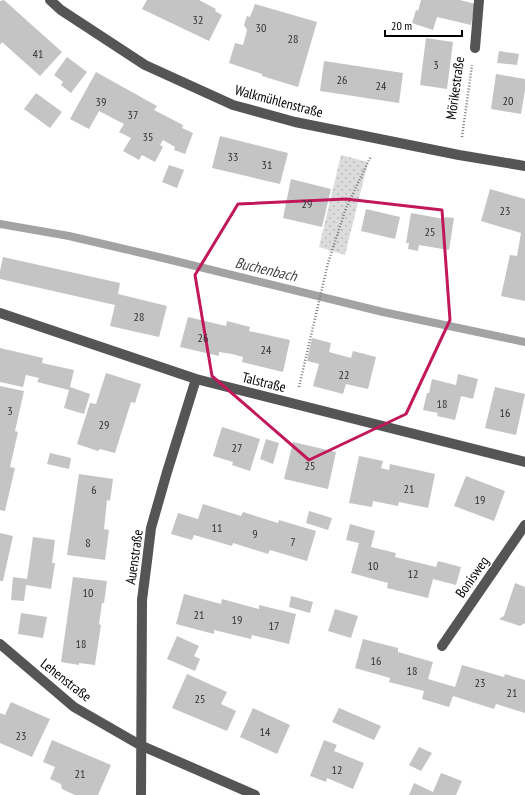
<svg xmlns="http://www.w3.org/2000/svg" width="525" height="795" viewBox="0 0 525 795" font-family="'PT Sans Narrow',sans-serif">
  <style>
    .park { fill: url(#park-dots) }
    .lines { fill: none; stroke-linecap: round; stroke-linejoin: round }
    .stream { stroke: #a3a3a3; stroke-width: 8 }
    .building { fill: #c4c4c4 }
    .path { stroke: #777; stroke-width: 2.5; stroke-dasharray: 1 2; stroke-linecap: butt }
    .minor { stroke: #555; stroke-width: 10 }
    .marked { fill: none; stroke: #c2185b; stroke-width: 3; stroke-linejoin: round }
    .labels { text-anchor: middle; dominant-baseline: central; stroke-width: 3; stroke-linejoin: round; paint-order: stroke }
    .number-label { font-size: 12px; fill: #313131 }
    .street-label { font-size: 14px; fill: #000; stroke: #fff }
    .water-label { font-size: 15px; font-style: italic; fill: #444; stroke: #fff }
  </style>
  <defs>
    <pattern id="park-dots" width="8" height="8" patternUnits="userSpaceOnUse"><rect width="8" height="8" fill="#dcdcdc"/><path d="M2 2h.1M6 6h.1" fill="none" stroke="#bbb" stroke-width="1.8" stroke-linecap="round"/></pattern>
  </defs>
  <rect width="100%" height="100%" fill="#fff"/>
  <!-- park -->
  <path class="park" d="M341,155L368,162L345,255L319,247Z"/>
  <g class="lines">
    <!-- stream -->
    <path class="stream" d="M0,224L69,236L167,259L383,312L525,342"/>
  </g>
  <!-- building -->
  <path class="building" d="M4,0L62,52L40,76L2,42L0,45V1Z
    M147,0H199L216,9L215,11L222,15L209,41L142,9Z
    M421,0H460L475,4L471,25L437,17L433,30L412,23L416,10L418,11Z
    M255,4L317,22L298,87L262,76V74L229,63L235,43L243,45L247,30L244,25L247,16L250,17Z
    M426,38L453,42L447,89L420,85Z
    M499,51L519,54L517,65L497,63Z
    M67,57L87,72L71,93L61,85L63,82L54,75Z
    M324,61L403,73L399,103L320,91Z
    M96,72L157,106L154,110L183,125L182,128L193,133L185,154L174,150L175,147L163,140L160,145L163,147L155,162L142,155L139,160L123,151L131,138L119,132L124,124L99,111L89,129L70,119Z
    M496,74L525,79V90L521,114L491,109Z
    M36,93L62,112L50,128L24,109Z
    M220,136L288,153L280,184L212,168Z
    M169,165L184,170L177,188L162,182Z
    M291,179L331,189L322,227L283,218Z
    M490,189L525,199V301L501,296L510,255L517,256L521,233L481,221Z
    M366,209L400,217L395,239L361,231Z
    M411,213L444,219L445,217L454,218L449,250L419,245L418,251L408,249L409,243H406Z
    M3,257L120,283L118,294L167,306L159,337L110,326L115,305L0,279V271Z
    M188,317L226,326L227,321L250,327L249,331L290,340L283,372L242,362L243,357L232,354L219,352V356L180,347Z
    M312,338L331,343L329,352L351,358L353,351L376,357L368,389L346,384L343,394L313,386L319,364L307,361Z
    M0,348L43,358L42,363L74,370L70,387L90,394L84,414L64,408L69,390L37,382L39,378L26,375L23,387L0,382Z
    M106,373L141,384L135,403L131,402L115,453L100,449L98,451L77,444L90,403L96,404Z
    M458,374L478,379L473,399L461,396L455,420L437,416L438,413L423,410L427,393H429L432,379L456,385Z
    M0,386L24,391L15,431L18,432L10,467L15,468L5,511L0,510Z
    M495,387L525,394L516,435L485,428Z
    M222,427L260,439L250,471L232,465L233,462L213,456Z
    M266,439L279,443L273,464L260,459Z
    M293,442L336,452L328,489L284,479Z
    M50,453L71,458L69,469L47,464Z
    M359,456L383,461L381,468L389,470L390,464L435,474L428,508L399,502L398,506L373,501L372,507L349,503Z
    M79,474L113,479L110,501L107,500L104,529L109,530L105,560L67,555Z
    M466,476L505,491L494,521L454,506Z
    M203,504L241,516L243,512L278,523L279,520L316,531L307,561L270,550L268,554L233,543L232,546L194,535L192,540L171,534L178,513L198,519Z
    M309,511L332,518L328,530L306,523Z
    M350,524L375,531L371,547L396,553L395,557L436,567L438,561L461,567L456,585L433,579L428,598L387,588L388,583L351,573L359,543L346,540Z
    M0,533L13,536L3,581H0Z
    M33,537L55,540L52,563H55L51,589L26,585L24,601L11,600L13,577L27,579Z
    M73,577L107,581L104,603H102L99,624L101,625L95,665L79,663V665L61,662Z
    M515,583L525,587V623L520,626L499,619L504,616Z
    M184,594L221,604L222,599L259,609V605L296,614L289,644L252,635L251,639L214,630V634L176,624Z
    M291,596L313,602L310,613L289,607Z
    M335,609L358,616L351,638L328,631Z
    M21,613L47,617L43,638L18,634Z
    M177,636L199,646L194,656L200,659L195,671L167,659Z
    M363,639L398,648V652L433,662L428,679L455,687L462,665L504,677L505,674L525,680V713L496,704L494,709L453,696L449,707L422,699L424,691L389,682L390,678L355,668Z
    M187,674L227,692L221,704L236,711L227,731L172,708Z
    M11,702L50,719L32,757L0,743V713L5,715Z
    M253,708L290,725L277,754L240,737Z
    M339,708L381,726L374,740L332,722Z
    M52,740L111,765L98,795H75L62,789L61,784L50,779L55,767L43,762Z
    M324,740L337,745L334,751L364,763L353,789L327,778L326,782L310,776Z
    M419,747L432,753L421,771L409,765Z
    M441,773L462,781L456,795H409L414,783L433,792Z"/>
  <g class="lines">
    <!-- path -->
    <path class="path" d="M462,137L472,65
      M299,387L328,263L346,208L371,156"/>
    <!-- minor -->
    <path class="minor" d="M50,0L61,10L145,65L233,105L295,122L459,155L525,166
      M475,48L479,0
      M0,313L196,379L525,462
      M0,644L74,707L140,745L255,795
      M442,646L525,525
      M141,795L142,600L147,561L151,528L167,472L196,379"/>
  </g>
  <!-- marked area -->
  <path class="marked" d="M346,199L442,210L450,320L406,414L309,460L212,376L195,275L238,204Z"/>
  <g class="labels">
    <!-- number labels -->
    <g class="number-label">
      <text x="198" y="19">32</text>
      <text x="261" y="27">30</text>
      <text x="293" y="38">28</text>
      <text x="38" y="53">41</text>
      <text x="436" y="64">3</text>
      <text x="342" y="79">26</text>
      <text x="381" y="85">24</text>
      <text x="508" y="100">20</text>
      <text x="101" y="101">39</text>
      <text x="133" y="114">37</text>
      <text x="148" y="136">35</text>
      <text x="233" y="156">33</text>
      <text x="267" y="164">31</text>
      <text x="307" y="203">29</text>
      <text x="505" y="210">23</text>
      <text x="430" y="231">25</text>
      <text x="139" y="316">28</text>
      <text x="203" y="337">26</text>
      <text x="266" y="349">24</text>
      <text x="344" y="374">22</text>
      <text x="442" y="403">18</text>
      <text x="10" y="410">3</text>
      <text x="505" y="412">16</text>
      <text x="104" y="424">29</text>
      <text x="237" y="447">27</text>
      <text x="310" y="465">25</text>
      <text x="409" y="488">21</text>
      <text x="94" y="489">6</text>
      <text x="480" y="499">19</text>
      <text x="217" y="527">11</text>
      <text x="255" y="533">9</text>
      <text x="293" y="541">7</text>
      <text x="88" y="542">8</text>
      <text x="373" y="565">10</text>
      <text x="413" y="573">12</text>
      <text x="88" y="592">10</text>
      <text x="199" y="614">21</text>
      <text x="237" y="619">19</text>
      <text x="274" y="625">17</text>
      <text x="81" y="643">18</text>
      <text x="376" y="660">16</text>
      <text x="412" y="670">18</text>
      <text x="480" y="682">23</text>
      <text x="512" y="692">21</text>
      <text x="200" y="698">25</text>
      <text x="265" y="731">14</text>
      <text x="21" y="735">23</text>
      <text x="337" y="769">12</text>
      <text x="80" y="773">21</text>
    </g>
    <!-- street labels -->
    <g class="street-label">
      <text transform="translate(455 88) rotate(-82)">Mörikestraße</text>
      <text transform="translate(279 101) rotate(15)">Walkmühlenstraße</text>
      <text transform="translate(264 382) rotate(14)">Talstraße</text>
      <text transform="translate(134 557) rotate(-82)">Auenstraße</text>
      <text transform="translate(472 577) rotate(-55)">Bonisweg</text>
      <text transform="translate(66 680) rotate(38)">Lehenstraße</text>
    </g>
    <!-- water labels -->
    <g class="water-label">
      <text transform="translate(266 269) rotate(13)">Buchenbach</text>
    </g>
  </g>
  <!-- scale -->
  <path d="M385 30v6h77v-6" fill="none" stroke="#000000" stroke-width="2"/>
  <text x="391" y="30" font-size="12" fill="#000000" stroke="#ffffff" stroke-width="3" paint-order="stroke">20 m</text>
</svg>
